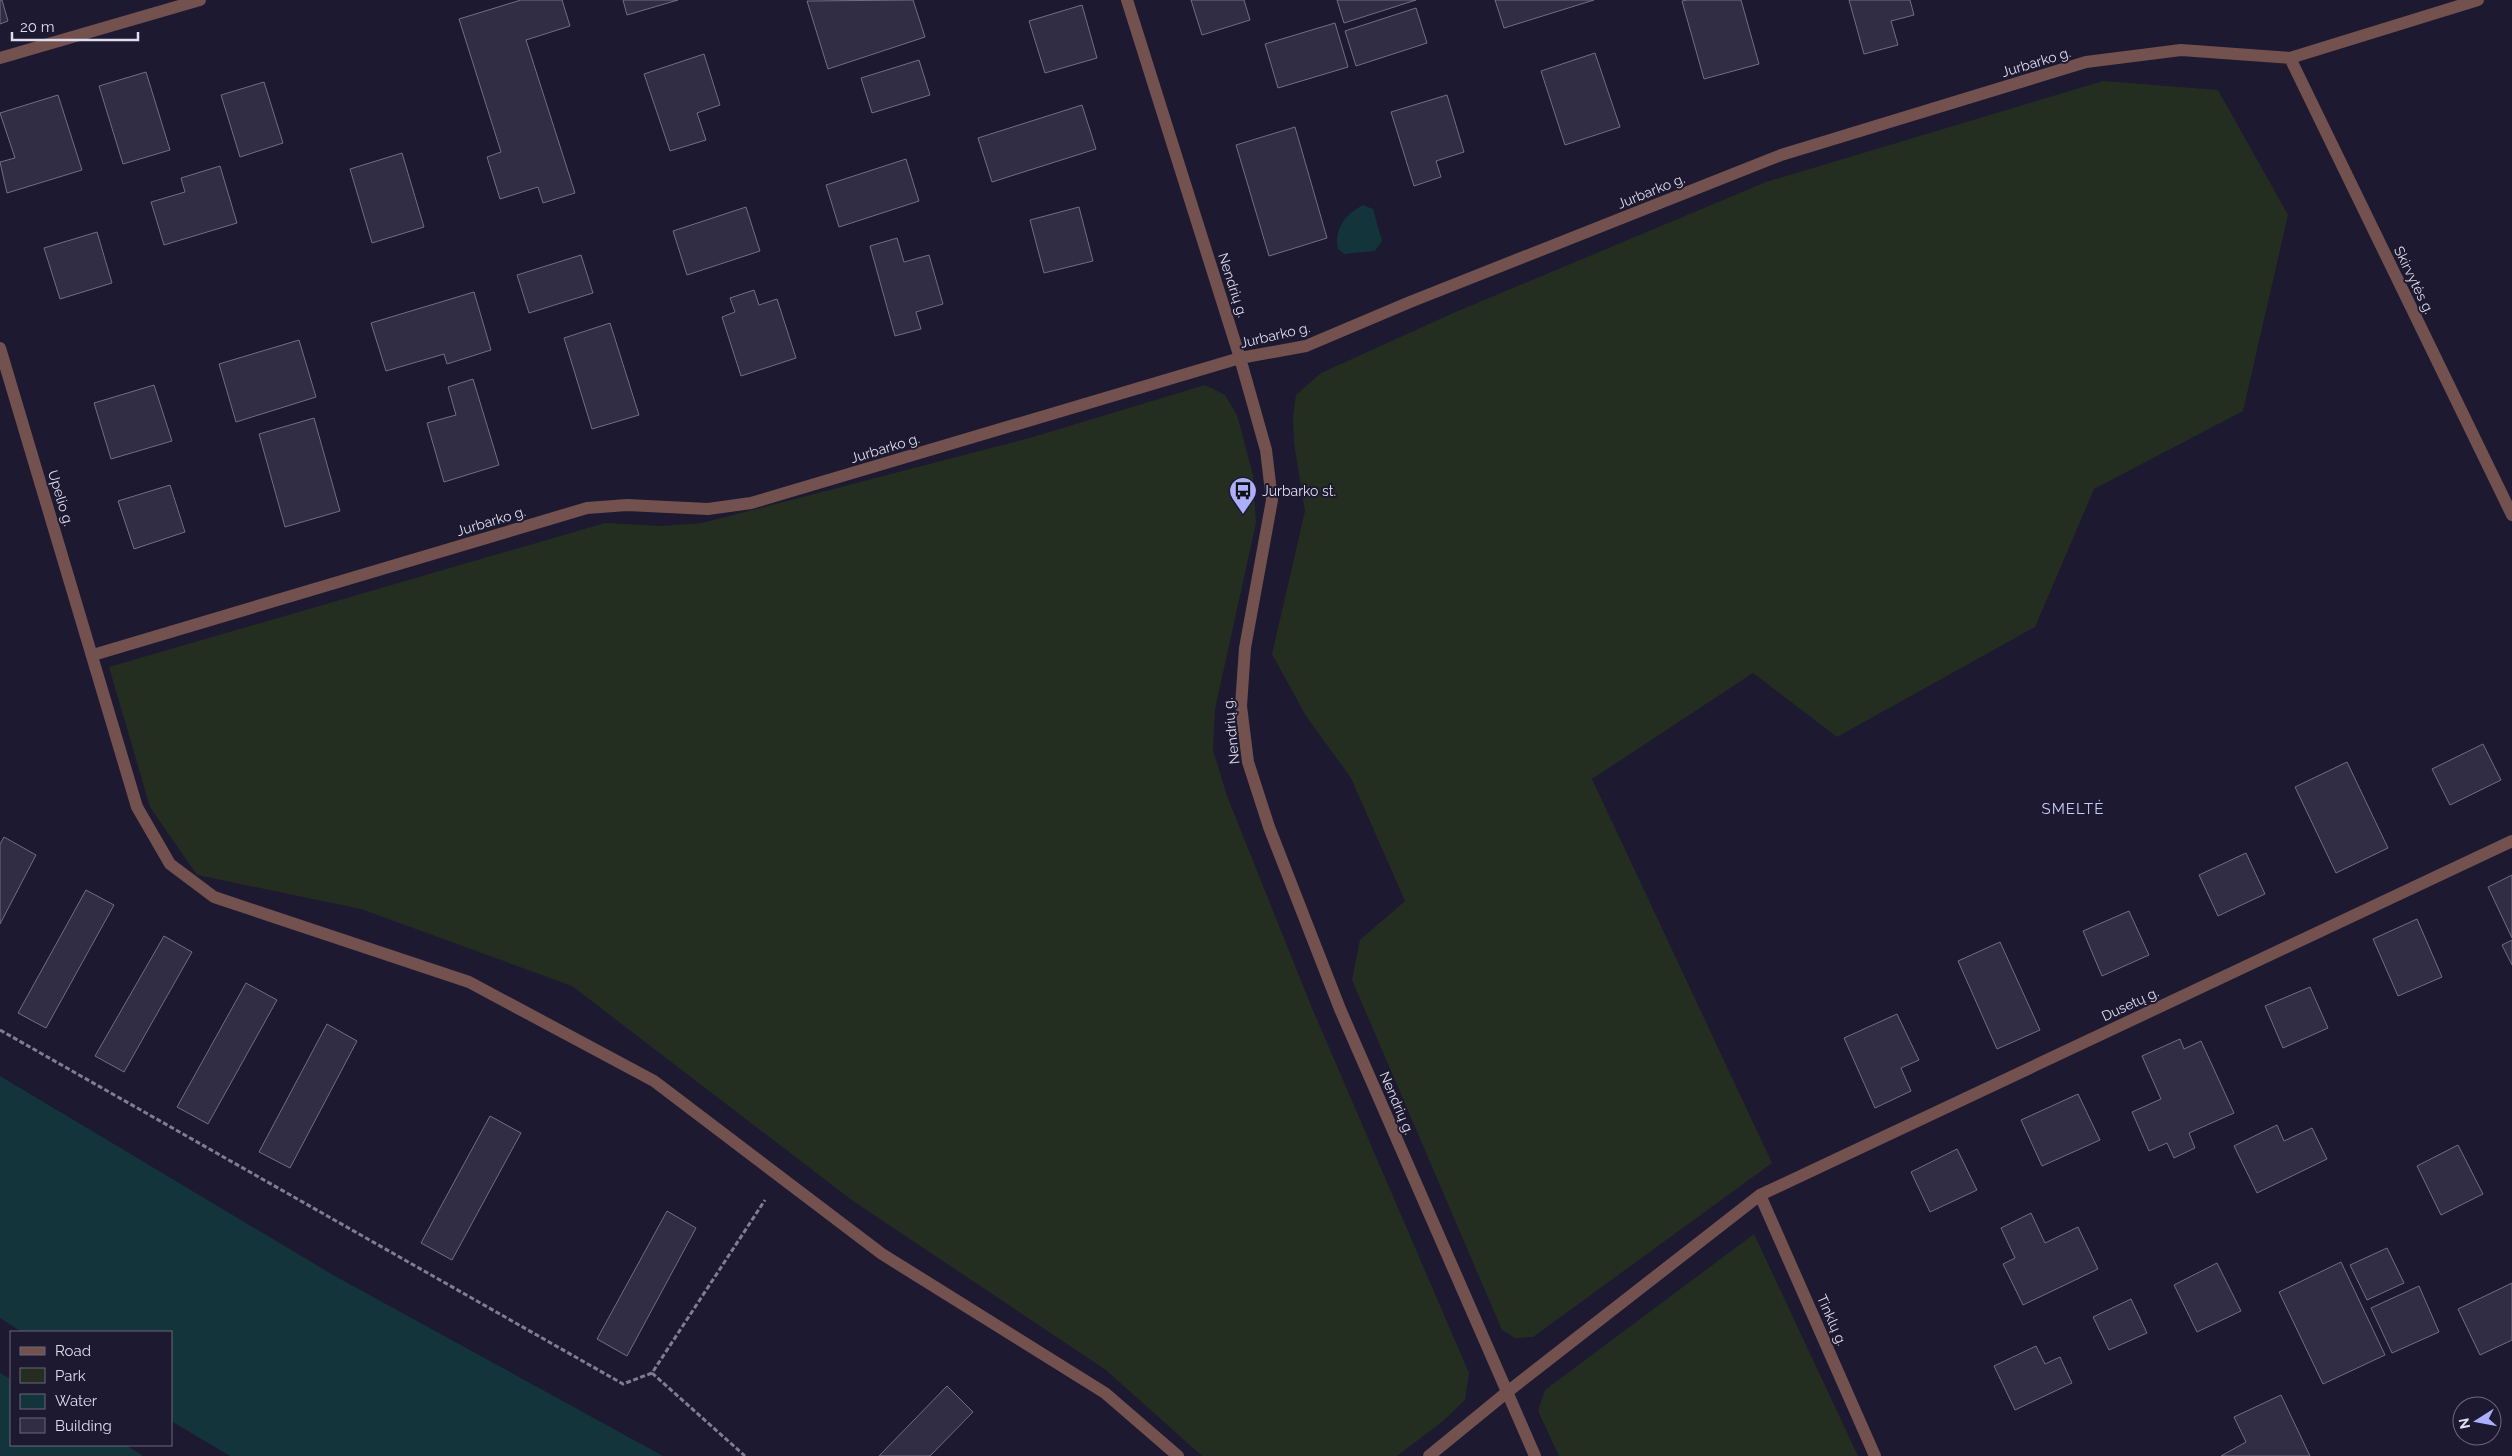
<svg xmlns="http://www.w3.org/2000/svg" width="2512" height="1456" viewBox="0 0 2512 1456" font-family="Raleway,sans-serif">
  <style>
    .green { fill: #242e20 }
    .water { fill: #13343b }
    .building { fill: #302d44; stroke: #716d8a }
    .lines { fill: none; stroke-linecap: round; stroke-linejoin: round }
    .path { stroke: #807d91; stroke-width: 3; stroke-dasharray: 5 2.5; stroke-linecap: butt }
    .minor { stroke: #72514f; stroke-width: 12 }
    .labels { text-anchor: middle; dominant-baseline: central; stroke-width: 4; stroke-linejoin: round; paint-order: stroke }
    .street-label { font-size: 14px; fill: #dfdeee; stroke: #1d1930 }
    .poi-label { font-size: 14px; fill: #dfdeee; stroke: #1d1930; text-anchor: start }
    .neighbourhood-label { font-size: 15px; letter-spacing: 1px; fill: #c9ccf8; stroke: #1d1930 }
  </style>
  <rect width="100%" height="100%" fill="#1d1930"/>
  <!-- green -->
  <path class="green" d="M2103,81L2218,90L2288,215L2243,411L2094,489L2035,627L1837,737L1753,673L1592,779L1772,1163L1533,1337L1515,1338L1502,1330L1352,980L1360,940L1405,901L1351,778L1306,716L1272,654L1305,511L1294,443L1293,417L1296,395L1321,373L1451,314L1766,182Z
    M1205,385L1225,395L1237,415L1253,475L1256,523L1215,709L1213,750L1227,796L1312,1008L1469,1373L1465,1400L1443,1421L1397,1456H1202L1106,1370L853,1201L572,986L361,909L197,875L150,807L109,667L605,523L661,526L702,523L1033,437Z
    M1754,1234L1858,1456H1559L1538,1411L1545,1390Z"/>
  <!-- water -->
  <path class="water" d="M1363,205L1373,209L1382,241L1375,251L1344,254L1338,249C1334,228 1345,215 1363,205Z
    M0,1076L333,1275L663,1456H230L171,1421V1332H22L0,1318Z
    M0,1373L11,1379V1445H126L143,1456H0Z"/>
  <!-- building -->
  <path class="building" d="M0,0H2L8,21L0,24Z
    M521,0H562L570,26L526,40L575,193L543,203L538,187L500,199L487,157L501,152L459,19Z
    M623,0H678L627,15Z
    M913,0L925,37L828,69L807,1Z
    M1191,0H1244L1250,20L1202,35Z
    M1337,0H1416L1344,23Z
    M1495,0H1594L1504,28Z
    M1687,0H1741L1759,64L1704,79L1682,1Z
    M1849,0H1910L1914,15L1891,21L1898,45L1864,54Z
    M1082,5L1097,58L1045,73L1029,21Z
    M1416,8L1427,43L1356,66L1345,31Z
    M1335,23L1348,67L1278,88L1265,44Z
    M1595,53L1620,127L1565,145L1541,71Z
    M704,54L720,105L697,113L706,140L670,151L644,74Z
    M919,60L930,95L872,113L861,78Z
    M146,72L170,150L123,164L99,86Z
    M264,82L283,143L240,157L221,95Z
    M58,95L82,170L7,193L0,162L15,158L0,113Z
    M1447,95L1464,152L1436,161L1441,177L1414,186L1391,112Z
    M1082,105L1096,149L992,182L978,138Z
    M1295,127L1327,238L1269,256L1236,145Z
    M402,153L424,227L372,243L350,169Z
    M906,159L919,201L839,227L826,185Z
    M220,166L237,223L164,245L151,202L185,192L181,178Z
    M746,207L760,251L687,275L673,231Z
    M1079,207L1093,261L1044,273L1030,220Z
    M97,232L112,283L60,299L44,248Z
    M897,238L904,262L929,255L943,304L916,312L921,329L895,336L870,246Z
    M581,255L593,293L529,313L517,275Z
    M754,290L759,305L777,299L796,358L741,376L722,317L735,312L730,298Z
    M474,292L491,350L447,364L444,354L386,371L371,323Z
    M610,323L639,415L592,429L564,338Z
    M299,340L316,397L236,422L219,364Z
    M473,379L499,465L444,482L427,423L456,415L448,387Z
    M154,385L172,441L111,459L94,403Z
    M314,418L340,511L285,527L259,434Z
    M170,485L185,532L134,549L118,501Z
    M2483,744L2501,780L2450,805L2432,769Z
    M2347,762L2388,848L2336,873L2295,787Z
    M4,837L36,855L0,924V844Z
    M2246,853L2265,894L2218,916L2199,875Z
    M2512,875V938L2488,887Z
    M86,890L114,905L46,1028L18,1013Z
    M2129,911L2149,955L2102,976L2083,931Z
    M2417,919L2442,977L2398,996L2373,939Z
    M164,936L192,952L124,1072L95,1056Z
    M2512,940V965L2502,945Z
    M2000,942L2040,1030L1997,1049L1958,961Z
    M246,983L277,1000L208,1124L177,1107Z
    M2310,987L2328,1028L2283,1048L2265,1006Z
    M1897,1014L1919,1060L1901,1068L1911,1091L1875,1108L1844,1038Z
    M327,1024L357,1041L290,1168L259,1152Z
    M2180,1039L2184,1049L2201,1041L2234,1113L2189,1133L2195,1148L2174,1158L2167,1143L2149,1151L2132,1112L2161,1099L2142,1056Z
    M2078,1094L2100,1140L2042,1166L2021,1120Z
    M490,1116L521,1133L452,1260L421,1243Z
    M2277,1125L2284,1141L2312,1128L2327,1159L2257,1193L2234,1146Z
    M2458,1145L2483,1194L2441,1215L2417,1166Z
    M1957,1149L1977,1190L1930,1212L1911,1172Z
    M667,1211L696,1228L627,1356L597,1339Z
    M2031,1213L2045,1243L2078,1227L2098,1269L2023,1305L2003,1264L2015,1258L2001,1228Z
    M2387,1248L2404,1283L2367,1300L2350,1265Z
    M2341,1262L2385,1355L2323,1384L2279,1292Z
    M2217,1263L2241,1311L2197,1332L2174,1285Z
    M2512,1283V1340L2480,1355L2458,1309Z
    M2419,1286L2439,1332L2392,1353L2371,1308Z
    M2131,1299L2147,1333L2109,1350L2093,1317Z
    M2036,1346L2045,1364L2060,1357L2072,1383L2015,1410L1994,1366Z
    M947,1386L973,1412L930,1456H879Z
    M2281,1395L2310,1456H2221L2246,1442L2234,1417Z"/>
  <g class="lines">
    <!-- path -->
    <path class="path" d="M0,1030L623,1384L652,1373L765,1200
      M652,1373L745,1456"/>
    <!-- minor -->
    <path class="minor" d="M1127,0L1240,358L1266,450L1272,500L1245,648L1241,706L1248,762L1269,827L1340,1009L1535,1456
      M0,58L200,0
      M2290,58L2512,515
      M0,348L137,807L170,864L214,897L469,982L654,1081L882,1254L1105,1393L1178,1456
      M93,655L587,508L627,505L708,509L751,503L1240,358L1306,346L1410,302L1781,155L2086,62L2181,50L2290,58L2478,0
      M1760,1195L1875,1456
      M1429,1456L1506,1393L1760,1195L2512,841"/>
  </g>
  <!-- icons -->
  <defs>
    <symbol id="bus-pin" viewBox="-11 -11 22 30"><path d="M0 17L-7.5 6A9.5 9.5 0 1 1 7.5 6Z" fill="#acaffb" stroke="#1d1930"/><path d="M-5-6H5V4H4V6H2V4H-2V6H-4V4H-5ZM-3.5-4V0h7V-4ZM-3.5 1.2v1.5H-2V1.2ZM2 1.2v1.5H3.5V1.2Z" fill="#111"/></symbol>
  </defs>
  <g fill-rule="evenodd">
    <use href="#bus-pin" x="1227" y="475" width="32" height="43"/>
  </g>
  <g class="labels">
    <!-- street labels -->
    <g class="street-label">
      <text transform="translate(2036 62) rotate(-17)">Jurbarko g.</text>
      <text transform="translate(1651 191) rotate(-22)">Jurbarko g.</text>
      <text transform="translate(2414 280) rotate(64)">Skirvytės g.</text>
      <text transform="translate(1233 285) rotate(72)">Nendrių g.</text>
      <text transform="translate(1275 335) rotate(-13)">Jurbarko g.</text>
      <text transform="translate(885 448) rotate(-17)">Jurbarko g.</text>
      <text transform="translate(61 498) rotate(73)">Upelio g.</text>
      <text transform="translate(491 521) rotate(-17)">Jurbarko g.</text>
      <text transform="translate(1231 731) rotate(-96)">Nendrių g.</text>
      <text transform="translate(2130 1004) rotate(-25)">Dusetų g.</text>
      <text transform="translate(1397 1103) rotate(67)">Nendrių g.</text>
      <text transform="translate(1832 1320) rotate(66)">Tinklų g.</text>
    </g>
    <!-- poi labels -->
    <g class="poi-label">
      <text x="1262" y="491">Jurbarko st.</text>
    </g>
    <!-- neighbourhood labels -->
    <g class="neighbourhood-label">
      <text x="2073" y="809">SMELTĖ</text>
    </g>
  </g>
  <!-- legend -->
  <rect x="10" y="1331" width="162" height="115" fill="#1d1930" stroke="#6b687c"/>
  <rect x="20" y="1347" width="25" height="8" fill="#72514f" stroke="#6b687c"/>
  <text x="55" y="1356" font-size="15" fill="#dfdeee">Road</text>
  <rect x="20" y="1368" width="25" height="15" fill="#242e20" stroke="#6b687c"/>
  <text x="55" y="1381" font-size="15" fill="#dfdeee">Park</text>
  <rect x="20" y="1394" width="25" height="15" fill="#13343b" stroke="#6b687c"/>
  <text x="55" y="1406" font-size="15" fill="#dfdeee">Water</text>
  <rect x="20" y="1418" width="25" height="15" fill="#302d44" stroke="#6b687c"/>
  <text x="55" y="1431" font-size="15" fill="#dfdeee">Building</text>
  <!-- north arrow -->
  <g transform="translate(2477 1421) rotate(259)"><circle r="24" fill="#1d1930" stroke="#6b687c"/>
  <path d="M0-4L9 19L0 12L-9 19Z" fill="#acaffb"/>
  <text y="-8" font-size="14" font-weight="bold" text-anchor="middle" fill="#dfdeee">N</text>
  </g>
  <!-- scale -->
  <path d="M12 32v8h126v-8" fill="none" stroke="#dfdeee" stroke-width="2.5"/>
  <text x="20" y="32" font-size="15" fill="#dfdeee" stroke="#1d1930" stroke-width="4" paint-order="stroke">20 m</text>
</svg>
